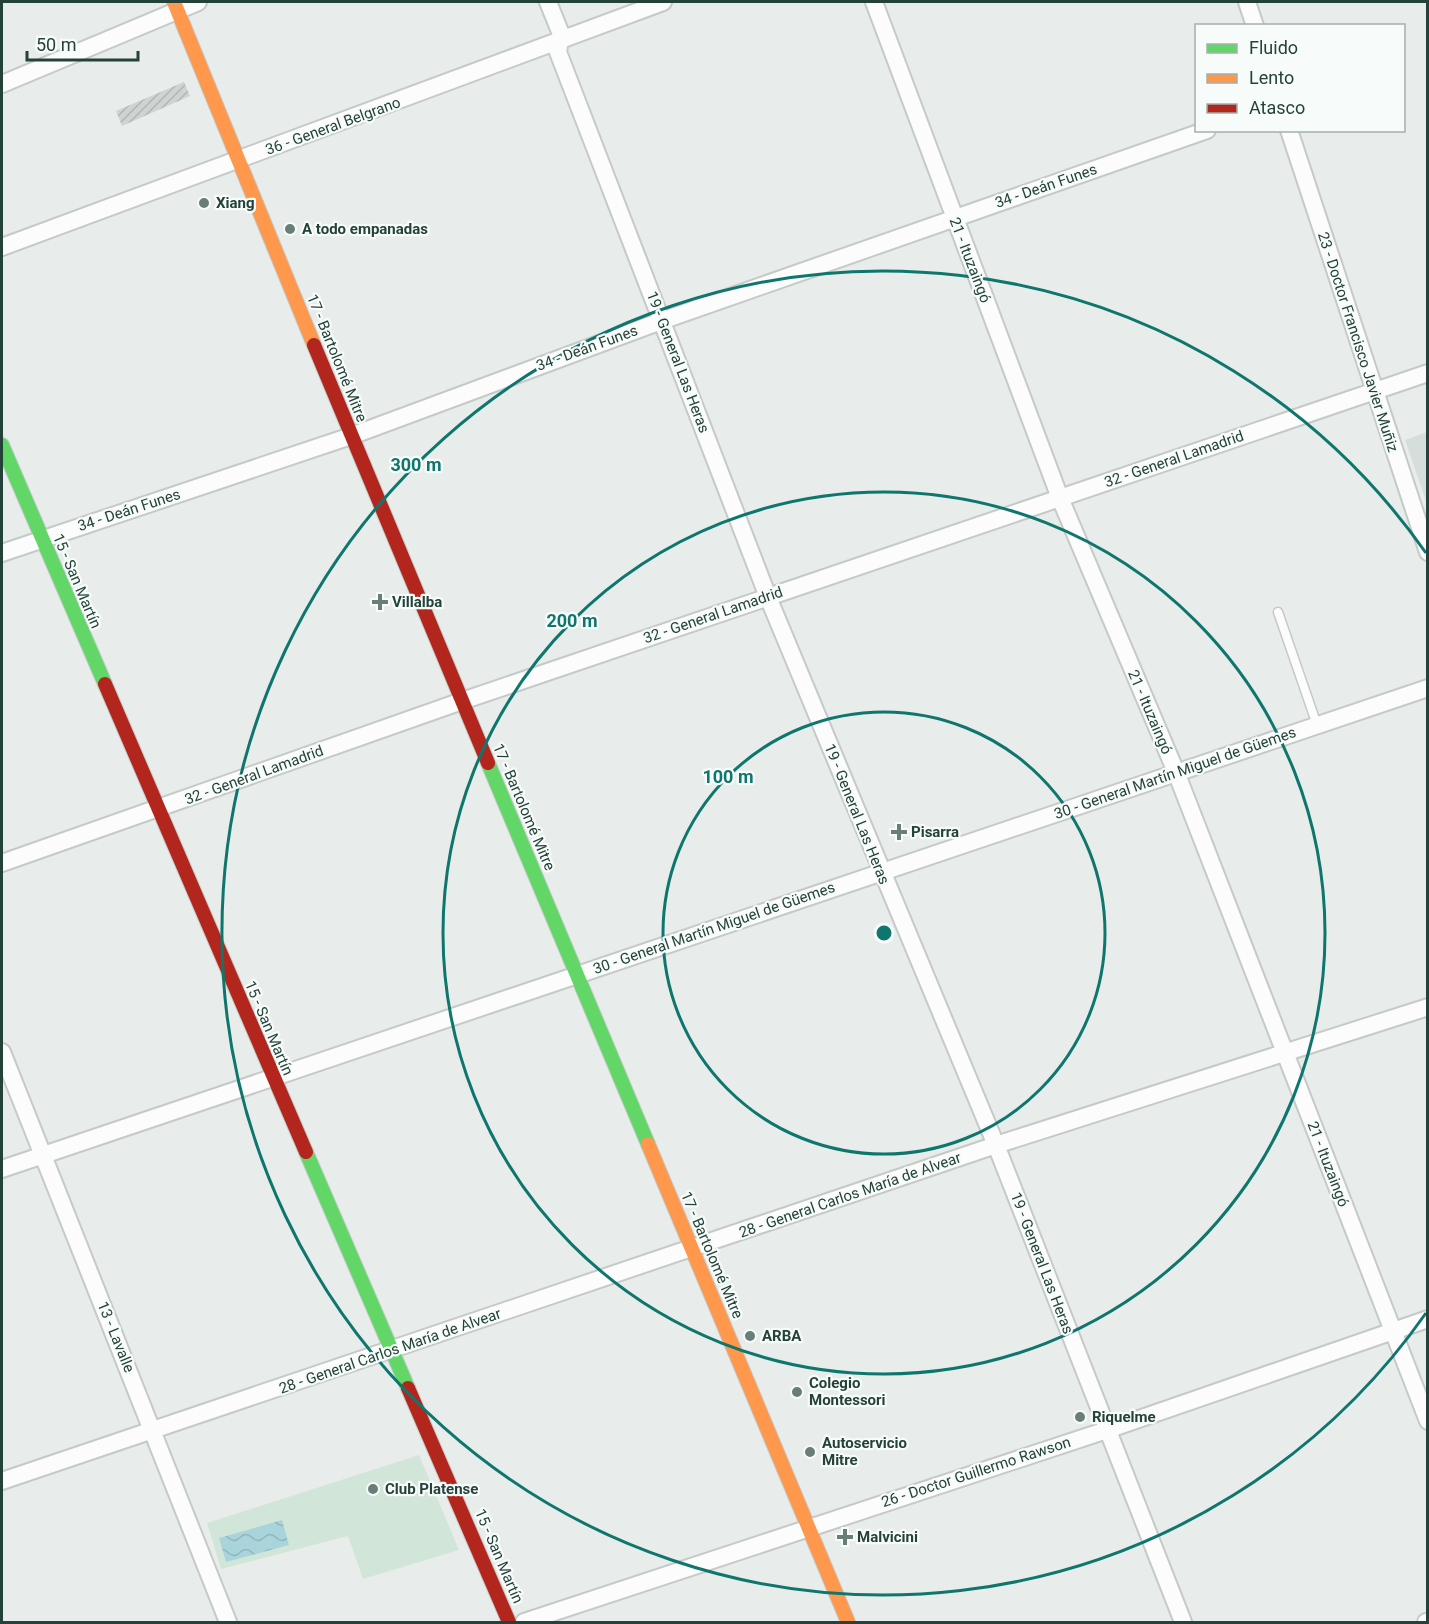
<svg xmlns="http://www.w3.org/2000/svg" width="1429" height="1624" viewBox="0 0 1429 1624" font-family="Roboto,sans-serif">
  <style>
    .built { fill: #d6dedb }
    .green { fill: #d1e6d8 }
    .water { fill: url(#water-waves) }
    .building { fill: url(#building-hatch) }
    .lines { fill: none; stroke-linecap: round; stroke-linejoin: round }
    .lane-casing { stroke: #c5cac8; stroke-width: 11 }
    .street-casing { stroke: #c5cac8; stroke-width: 20 }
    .fast-casing { stroke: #c3cbc8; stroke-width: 16 }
    .slow-casing { stroke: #c3cbc8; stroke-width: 16 }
    .jam-casing { stroke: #c3cbc8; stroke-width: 16 }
    .lane { stroke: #fcfcfc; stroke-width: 8 }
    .street { stroke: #fcfcfc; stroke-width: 16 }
    .fast { stroke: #63d668; stroke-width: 14 }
    .slow { stroke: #ff974d; stroke-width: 14 }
    .jam { stroke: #b3261e; stroke-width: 14 }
    .ring { fill: none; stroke: #0f766e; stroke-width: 3 }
    .poi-dot { fill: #697e78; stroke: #f7fbf9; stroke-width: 2 }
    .labels { text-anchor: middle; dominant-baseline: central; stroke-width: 4.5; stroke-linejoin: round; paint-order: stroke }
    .street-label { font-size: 15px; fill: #24423a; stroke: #f7fbf9 }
    .poi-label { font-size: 15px; font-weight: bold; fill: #24423a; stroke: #f7fbf9; text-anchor: start }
    .centre { fill: #0f766e; stroke: #f7fbf9; stroke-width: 3 }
    .ring-label { font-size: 18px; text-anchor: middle; font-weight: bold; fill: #0f766e; stroke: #f7fbf9; stroke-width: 4.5; stroke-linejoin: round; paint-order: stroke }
  </style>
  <defs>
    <pattern id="water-waves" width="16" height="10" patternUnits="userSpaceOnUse" patternTransform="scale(1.5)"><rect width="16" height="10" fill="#a9d4db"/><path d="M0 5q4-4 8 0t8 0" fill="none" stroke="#91b7bd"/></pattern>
    <pattern id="building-hatch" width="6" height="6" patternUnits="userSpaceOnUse" patternTransform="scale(1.5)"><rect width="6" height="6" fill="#cfd4d2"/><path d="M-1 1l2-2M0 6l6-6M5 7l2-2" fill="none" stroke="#b2b7b5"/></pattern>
  </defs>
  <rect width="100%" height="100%" fill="#e8edeb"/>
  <!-- built -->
  <path class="built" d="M1427,432H1428L1427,504L1405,440Z"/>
  <!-- green -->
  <path class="green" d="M419,1455L459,1550L363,1579L348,1536L221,1569L207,1523Z"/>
  <!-- water -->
  <path class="water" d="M282,1520L289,1545L226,1562L219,1538Z"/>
  <!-- building -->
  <path class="building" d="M184,82L190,96L122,126L116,111Z"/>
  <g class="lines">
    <defs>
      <path id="lane" d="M1278,612L1317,725"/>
      <path id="street" d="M548,2L561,34L558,52L768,597L996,1145L1183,1622
        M874,2L1060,498L1176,772L1428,1421
        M1247,2L1255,26
        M2,84L198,2
        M1289,130L1428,552
        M2,247L663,2
        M2,553L351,436L661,321L1207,130
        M2,863L462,701L1428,373
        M2,1052L228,1622
        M2,1169L1428,688
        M2,1481L996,1145L1428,1007
        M524,1622L1107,1430L1428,1319
        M1426,1622H1428"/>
      <path id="fast" d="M2,445L105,684
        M488,763L648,1144
        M306,1152L408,1388"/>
      <path id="slow" d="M174,2L314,345
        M648,1144L848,1622"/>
      <path id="jam" d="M314,345L488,763
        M105,684L306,1152
        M408,1388L509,1622"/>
    </defs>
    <!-- lane casing -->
    <use href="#lane" class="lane-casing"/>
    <!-- street casing -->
    <use href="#street" class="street-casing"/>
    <!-- fast casing -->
    <use href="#fast" class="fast-casing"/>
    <!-- slow casing -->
    <use href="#slow" class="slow-casing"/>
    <!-- jam casing -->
    <use href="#jam" class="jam-casing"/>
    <!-- lane -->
    <use href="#lane" class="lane"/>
    <!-- street -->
    <use href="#street" class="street"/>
    <!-- fast -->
    <use href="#fast" class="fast"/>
    <!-- slow -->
    <use href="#slow" class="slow"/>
    <!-- jam -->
    <use href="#jam" class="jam"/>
  </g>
  <!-- distance rings -->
  <g class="ring">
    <circle cx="884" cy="933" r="221"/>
    <circle cx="884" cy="933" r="441"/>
    <path d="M1426 1313A662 662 0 1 1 1426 553"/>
  </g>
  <!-- markers -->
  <g class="poi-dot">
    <circle cx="204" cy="203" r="6"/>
    <circle cx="290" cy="229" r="6"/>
    <path d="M377 593h6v6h6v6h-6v6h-6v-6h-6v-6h6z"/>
    <path d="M896 823h6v6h6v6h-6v6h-6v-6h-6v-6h6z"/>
    <circle cx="750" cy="1336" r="6"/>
    <circle cx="797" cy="1392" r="6"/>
    <circle cx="1080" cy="1417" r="6"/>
    <circle cx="810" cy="1452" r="6"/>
    <circle cx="373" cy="1489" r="6"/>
    <path d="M842 1528h6v6h6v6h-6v6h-6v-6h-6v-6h6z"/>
  </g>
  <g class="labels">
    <!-- street labels -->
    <g class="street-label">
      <text transform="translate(333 126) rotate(-20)">36 - General Belgrano</text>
      <text transform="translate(1046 186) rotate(-19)">34 - Deán Funes</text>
      <text transform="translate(970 260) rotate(69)">21 - Ituzaingó</text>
      <text transform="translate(1358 342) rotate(72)">23 - Doctor Francisco Javier Muñiz</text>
      <text transform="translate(587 348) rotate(-20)">34 - Deán Funes</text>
      <text transform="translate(337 358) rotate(68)">17 - Bartolomé Mitre</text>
      <text transform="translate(678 362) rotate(69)">19 - General Las Heras</text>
      <text transform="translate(1174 459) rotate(-19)">32 - General Lamadrid</text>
      <text transform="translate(129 510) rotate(-18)">34 - Deán Funes</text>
      <text transform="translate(77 581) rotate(67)">15 - San Martín</text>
      <text transform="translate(713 615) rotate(-19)">32 - General Lamadrid</text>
      <text transform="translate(1150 712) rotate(67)">21 - Ituzaingó</text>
      <text transform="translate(1175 773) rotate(-19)">30 - General Martín Miguel de Güemes</text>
      <text transform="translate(254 775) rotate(-20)">32 - General Lamadrid</text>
      <text transform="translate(524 807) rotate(67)">17 - Bartolomé Mitre</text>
      <text transform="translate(857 814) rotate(68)">19 - General Las Heras</text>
      <text transform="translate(714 928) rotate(-19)">30 - General Martín Miguel de Güemes</text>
      <text transform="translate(269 1028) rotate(67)">15 - San Martín</text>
      <text transform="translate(1328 1164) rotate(69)">21 - Ituzaingó</text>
      <text transform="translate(850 1195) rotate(-19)">28 - General Carlos María de Alvear</text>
      <text transform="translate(712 1255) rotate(67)">17 - Bartolomé Mitre</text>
      <text transform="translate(1042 1263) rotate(69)">19 - General Las Heras</text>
      <text transform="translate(116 1337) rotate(68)">13 - Lavalle</text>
      <text transform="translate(390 1351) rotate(-19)">28 - General Carlos María de Alvear</text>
      <text transform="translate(976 1472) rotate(-18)">26 - Doctor Guillermo Rawson</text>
      <text transform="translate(499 1556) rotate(67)">15 - San Martín</text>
    </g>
    <!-- poi labels -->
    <g class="poi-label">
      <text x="216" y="203">Xiang</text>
      <text x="302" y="229">A todo empanadas</text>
      <text x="392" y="602">Villalba</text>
      <text x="911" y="832">Pisarra</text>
      <text x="762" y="1336">ARBA</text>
      <text x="809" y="1383">Colegio<tspan x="809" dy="17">Montessori</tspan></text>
      <text x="1092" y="1417">Riquelme</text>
      <text x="822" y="1443">Autoservicio<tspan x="822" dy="17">Mitre</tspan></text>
      <text x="385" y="1489">Club Platense</text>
      <text x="857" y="1537">Malvicini</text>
    </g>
  </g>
  <circle cx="884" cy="933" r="9" class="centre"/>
  <g class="ring-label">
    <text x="416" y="471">300 m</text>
    <text x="572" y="627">200 m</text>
    <text x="728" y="783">100 m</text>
  </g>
  <!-- border -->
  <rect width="1429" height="1624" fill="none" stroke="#24423a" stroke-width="6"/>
  <!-- legend -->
  <rect x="1195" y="24" width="210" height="108" fill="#f7fbf9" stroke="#a3b1ad" stroke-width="1.5"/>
  <rect x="1207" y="44" width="30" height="9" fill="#63d668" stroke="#a3b1ad" stroke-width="1.5"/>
  <text x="1249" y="54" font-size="18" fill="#24423a">Fluido</text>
  <rect x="1207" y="74" width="30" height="9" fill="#ff974d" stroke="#a3b1ad" stroke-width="1.5"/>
  <text x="1249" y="84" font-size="18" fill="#24423a">Lento</text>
  <rect x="1207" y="104" width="30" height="9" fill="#b3261e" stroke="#a3b1ad" stroke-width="1.5"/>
  <text x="1249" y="114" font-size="18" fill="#24423a">Atasco</text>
  <!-- scale -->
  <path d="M27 51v9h111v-9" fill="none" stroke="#24423a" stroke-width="3"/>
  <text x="36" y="51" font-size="18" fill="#24423a" stroke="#f7fbf9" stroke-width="4.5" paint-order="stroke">50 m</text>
</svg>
